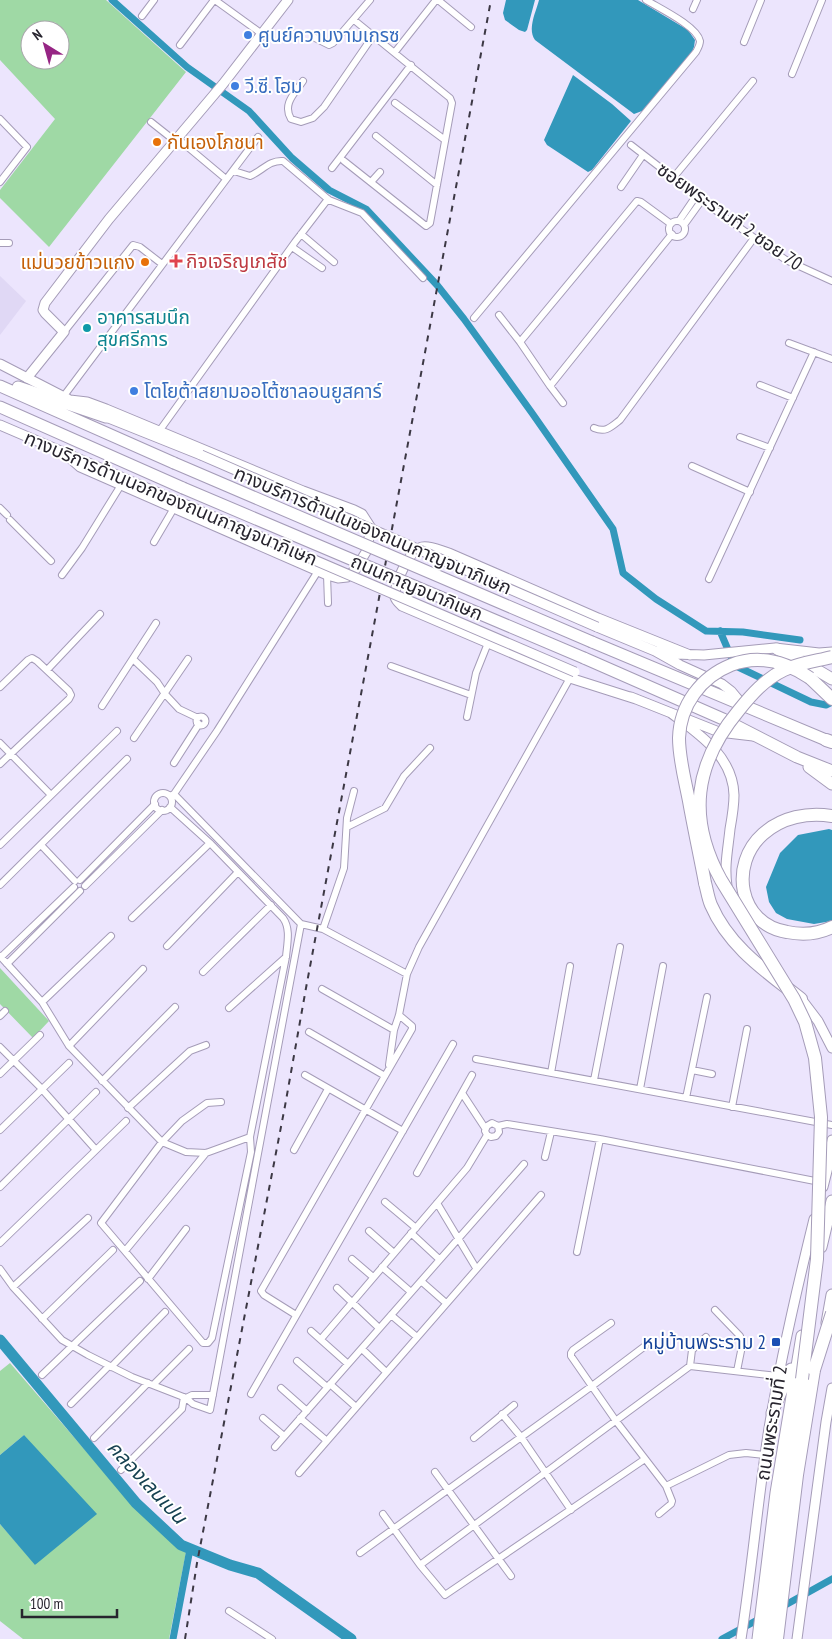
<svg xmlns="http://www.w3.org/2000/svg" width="832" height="1639" viewBox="0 0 832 1639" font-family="'PT Sans Narrow','Noto Sans Thai',sans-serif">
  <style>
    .built { fill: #e0d8f5 }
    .green { fill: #9fd9a5; fill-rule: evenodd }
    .water { fill: #3298bb }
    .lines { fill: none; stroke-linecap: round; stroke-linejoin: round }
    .canal { stroke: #3298bb; stroke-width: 7 }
    .river { stroke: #3298bb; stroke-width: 11 }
    .minor-casing { stroke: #a59cb8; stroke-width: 8 }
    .tertiary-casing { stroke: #a59cb8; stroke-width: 11 }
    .secondary-casing { stroke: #a59cb8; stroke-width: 11 }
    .trunk-casing { stroke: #a59cb8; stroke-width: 13 }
    .motorway-casing { stroke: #a59cb8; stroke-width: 14 }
    .minor { stroke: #fff; stroke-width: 6 }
    .tertiary { stroke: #fff; stroke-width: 9 }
    .secondary { stroke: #fff; stroke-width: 9 }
    .trunk { stroke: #fff; stroke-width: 11 }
    .motorway { stroke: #fff; stroke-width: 12 }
    .rail { stroke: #3c3844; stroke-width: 2; stroke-dasharray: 6 6; stroke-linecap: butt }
    .secondary-bridge-casing { stroke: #a59cb8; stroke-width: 11; stroke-linecap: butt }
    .trunk-bridge-casing { stroke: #a59cb8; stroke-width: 13; stroke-linecap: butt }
    .motorway-bridge-casing { stroke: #a59cb8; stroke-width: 14; stroke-linecap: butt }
    .secondary-bridge { stroke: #fff; stroke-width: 9 }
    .trunk-bridge { stroke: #fff; stroke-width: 11 }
    .motorway-bridge { stroke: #fff; stroke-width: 12 }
    .shop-dot { fill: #3f7fe0; stroke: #fff; stroke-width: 2 }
    .food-dot { fill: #e8710a; stroke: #fff; stroke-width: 2 }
    .health-dot { fill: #e0444e; stroke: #fff; stroke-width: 2 }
    .culture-dot { fill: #0f9aa8; stroke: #fff; stroke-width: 2 }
    .transit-dot { fill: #1a4fb4; stroke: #fff; stroke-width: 2 }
    .labels { text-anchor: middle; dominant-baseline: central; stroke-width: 4; stroke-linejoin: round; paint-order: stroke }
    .shop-label { font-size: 19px; fill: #366cbe; stroke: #fff; text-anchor: start }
    .food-label { font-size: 19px; fill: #c56008; stroke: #fff; text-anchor: start }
    .street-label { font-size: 19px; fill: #27242e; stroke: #fff }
    .health-label { font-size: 19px; fill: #be3a42; stroke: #fff; text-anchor: start }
    .culture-label { font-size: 19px; fill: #0d838f; stroke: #fff; text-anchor: start }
    .transit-label { font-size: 19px; fill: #164399; stroke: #fff; text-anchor: end }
    .water-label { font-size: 20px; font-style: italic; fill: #164151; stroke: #fff }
  </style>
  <rect width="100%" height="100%" fill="#ece5fd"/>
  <!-- built -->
  <path class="built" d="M0,276L26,301L0,335Z"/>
  <!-- green -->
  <path class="green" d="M0,0H106L186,72L49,247L0,198V190L55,119L0,60ZM30,30H60V60H30Z
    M0,968L49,1021L33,1038L0,1004Z
    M10,1363L116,1486L149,1521L186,1552L169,1639H23L0,1621V1524L36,1565L24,1435L0,1455V1371Z"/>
  <!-- water -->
  <path class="water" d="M506,0H535L527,30L525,32L519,30L505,20L503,13Z
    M539,0H638L688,30L695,40L694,47L690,56L642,111L634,114L535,40C527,29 536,12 539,0Z
    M573,75L612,104L631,121L592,170L588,172L547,145L544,140Z
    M829,829L832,830V921L814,924L787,919L776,913L769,902L766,887L780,853L798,835Z
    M24,1435L97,1514L35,1565L0,1524V1455Z"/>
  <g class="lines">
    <!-- canal -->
    <path class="canal" d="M112,0L187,67L249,111L292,158L329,190L366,209L437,285L464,319L532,413L613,529L623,573L656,599L706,631L743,632L800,640
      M720,631L732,659L738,667L811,702L826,705L832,702
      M780,1608L832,1579
      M173,1639L190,1549
      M722,1639L761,1618"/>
    <!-- river -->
    <path class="river" d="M0,1340L136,1503L181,1545L230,1565L258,1573L351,1639"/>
    <defs>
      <path id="minor" d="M215,0L262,34
        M438,0L471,27
        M693,9L697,0
        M142,16L154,0
        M315,38L329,45L333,43L370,0
        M744,42L761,0
        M180,45L214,0
        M395,52L436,0
        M792,74L822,0
        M303,81C295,93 282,104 291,119L301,122L313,118L324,107L373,36
        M395,103L445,140
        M0,119L27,147L0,182
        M151,122L175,141
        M376,136L437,185
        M177,138L226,179
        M631,145L723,216L786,260L832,281
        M344,161L426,226L430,223L452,103L450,98L354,20
        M332,168L411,65
        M234,171L250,176C262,171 269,160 283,161L329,200L362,213L423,278
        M673,178L753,81
        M371,182L380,172
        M621,187L643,155
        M679,221L696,196
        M669 229a8 8 0 1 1 16 0a8 8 0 1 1-16 0Z
        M671,224L641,202L637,201L520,342L550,386L672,234
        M684,225L702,200
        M301,234L334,262
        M0,243H9
        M292,247L322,268
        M499,315L520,342
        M474,318L696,52C698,48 700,45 700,41C697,26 659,8 646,0
        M64,332L133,245L140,247L162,264
        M789,343L832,359
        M760,385L793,398
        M550,386L563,403
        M63,397L258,137
        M594,428C606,433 611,427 620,420L754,238
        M160,430L295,242L328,199
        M740,437L770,448
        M692,466L750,492
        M0,508L7,515
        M10,520L51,561
        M154,542L174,508
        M62,575L82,548L121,485
        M327,575L328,603
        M709,579L814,352
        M133,659L157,682L165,694L179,709L198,718
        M391,666L471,695
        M47,670L100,614
        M0,687L28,660L32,658L37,661L69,691L71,695L69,699L0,764
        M102,706L156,623
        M196.5 721a4.5 4.5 0 1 1 9 0a4.5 4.5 0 1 1-9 0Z
        M467,717L476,673L488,643
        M134,738L188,659
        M0,743L51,795
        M174,763L199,724
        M154 802a9 9 0 1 1 18 0a9 9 0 1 1-18 0Z
        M170,796L174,794L217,731L318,571
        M170,807L211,844L283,918C291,929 287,944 286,957L250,1137L251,1152L212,1338L208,1343H203L101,1223L162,1142L182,1121L207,1103L221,1102
        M347,827L385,808L404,776L430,748
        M0,845L117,731
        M41,845L75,881
        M80,880L155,804
        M0,885L127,759
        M85,886L162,810
        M132,918L210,843
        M301,924L323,929L407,974L419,947L570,678
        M323,929L344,868L347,818L354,791
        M167,946L238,872
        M0,956L42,1002L69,1046L162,1142L186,1152L206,1153L250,1137
        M1,957L74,887
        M7,964L80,891
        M203,972L271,905
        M322,989L394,1030
        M42,1002L111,936
        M229,1008L286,957
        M0,1016L5,1011
        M309,1032L385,1076
        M69,1046L143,969
        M0,1047L40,1087L96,1150
        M476,1059L832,1125
        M389,1065L394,1030L399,1015L407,974
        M692,1070L712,1074
        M551,1073L570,966
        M0,1074L40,1035
        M305,1075L403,1131
        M594,1080L620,947
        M102,1081L175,1007
        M640,1089L663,966
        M462,1093L485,1128
        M686,1098L707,997
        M732,1107L747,1029
        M128,1108L190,1051L206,1045
        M498,1126L507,1124L600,1139L820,1182
        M0,1130L69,1063
        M294,1150L328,1089
        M545,1157L551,1132
        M417,1173L472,1075
        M0,1187L96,1092
        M385,1202L416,1228
        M437,1203L476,1268
        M369,1231L394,1253
        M411,1233L439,1259
        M0,1243L126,1121
        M125,1251L206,1153
        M577,1252L600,1139
        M352,1259L373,1277
        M382,1267L411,1292
        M0,1269L13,1287L62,1340L88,1355L132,1377L186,1398L193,1404L210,1410L301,924L174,794
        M148,1279L186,1229
        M421,1281L446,1303
        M13,1287L88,1218
        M337,1288L379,1328
        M715,1310L740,1336L742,1346L737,1371
        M296,1315L264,1295L261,1291L412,1029V1026L399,1015
        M391,1315L417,1337
        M42,1319L113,1250
        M611,1323L573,1350L571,1353V1356L616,1421L666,1486L672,1501L671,1504L659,1514
        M311,1331L348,1364
        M321,1339L467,1168L487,1135L485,1131L487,1126L492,1123L498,1126L499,1132L496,1136L491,1137L487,1135
        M362,1349L386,1372
        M297,1361L327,1387
        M690,1366L692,1350L706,1337
        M111,1367L165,1312
        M42,1375L140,1281
        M330,1384L356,1407
        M153,1385L189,1349
        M281,1388L307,1411
        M251,1394L453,1044
        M186,1398L192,1395H213
        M71,1404L109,1366
        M502,1414L521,1437L571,1510
        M263,1418L284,1436
        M300,1418L327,1441
        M94,1438L148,1383
        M474,1438L514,1405
        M275,1447L524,1164
        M121,1470L182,1409L184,1397
        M435,1472L511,1576
        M299,1473L541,1195
        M666,1486L729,1455L746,1453L765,1455
        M383,1514L420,1565L445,1595L645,1459
        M360,1553L592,1386L645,1346
        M420,1565L690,1366L778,1376
        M229,1611L272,1639"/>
      <path id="tertiary" d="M27,378L64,332L45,313L43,310L45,303L109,219L223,84L288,0"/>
      <path id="secondary" d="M0,364L68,399
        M101,415L201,455
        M0,425L177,501
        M63,452L80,467L327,575L338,578L347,577L355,570L366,552L371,528L362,514L354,510L303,491L106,409L87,402L70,400
        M597,627L655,651L680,665L722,684L731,691L741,703
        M655,651L675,654L704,655L775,648L819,653L832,652
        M631,697L719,732L753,736
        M636,699L570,678L402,606C399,603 396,601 395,597C394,584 409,550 422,547C430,545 441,551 449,553L598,618L690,655
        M671,713C699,734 733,756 734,795C734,806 732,818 730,829C728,849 724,866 727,886
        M799,996L818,1021L832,1048
        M829,1157L832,1140
        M823,1187L832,1151
        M741,1639C752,1569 758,1498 769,1428C781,1357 797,1288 814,1219
        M797,1639L826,1422L832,1388"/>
      <path id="trunk" d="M0,386L174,463
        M18,387L106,417
        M0,407L183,488
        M592,642L826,740
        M777,649L800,660L832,679
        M584,658L723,719L797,757L832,771
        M809,767L832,784
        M821,1247L832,1201
        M827,1323L832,1295
        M772,1413L791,1369
        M758,1639L776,1493L802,1336"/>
      <path id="motorway" d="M810,678L832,699
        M826,740L832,742
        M832,816C808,812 782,817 763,834C729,864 738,924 787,932C802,935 818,934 832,927
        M705,883C707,890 708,898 711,905C729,947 767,972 801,999
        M766,1639L787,1468L802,1379
        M777,1639L797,1475L814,1370"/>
    </defs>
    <!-- minor casing -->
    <use href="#minor" class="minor-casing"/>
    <!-- tertiary casing -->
    <use href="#tertiary" class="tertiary-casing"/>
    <!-- secondary casing -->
    <use href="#secondary" class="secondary-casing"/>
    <!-- trunk casing -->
    <use href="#trunk" class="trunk-casing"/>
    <!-- motorway casing -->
    <use href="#motorway" class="motorway-casing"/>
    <!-- minor -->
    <use href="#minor" class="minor"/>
    <!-- tertiary -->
    <use href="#tertiary" class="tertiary"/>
    <!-- secondary -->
    <use href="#secondary" class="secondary"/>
    <!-- trunk -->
    <use href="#trunk" class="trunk"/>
    <!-- motorway -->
    <use href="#motorway" class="motorway"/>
    <!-- rail -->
    <path class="rail" d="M185,1639L197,1563L285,1106L306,988L491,0"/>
    <defs>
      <path id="secondary-bridge" d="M201,455L597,627
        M177,501L575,672"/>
      <path id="trunk-bridge" d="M174,463L592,642
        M183,488L584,658"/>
      <path id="motorway-bridge" d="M705,883C700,856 694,829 689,801C685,780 679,759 679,738C680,705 701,677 731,665C759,654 786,662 810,678
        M814,1370L832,1313
        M802,1379L817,1259L821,1117L815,1058L805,1022L794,999L721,880C687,818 694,764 739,710C751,695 765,679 784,670C799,663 816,661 832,657"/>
    </defs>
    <!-- secondary-bridge casing -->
    <use href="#secondary-bridge" class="secondary-bridge-casing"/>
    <!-- trunk-bridge casing -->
    <use href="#trunk-bridge" class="trunk-bridge-casing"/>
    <!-- motorway-bridge casing -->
    <use href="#motorway-bridge" class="motorway-bridge-casing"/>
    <!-- secondary-bridge -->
    <use href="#secondary-bridge" class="secondary-bridge"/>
    <!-- trunk-bridge -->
    <use href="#trunk-bridge" class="trunk-bridge"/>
    <!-- motorway-bridge -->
    <use href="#motorway-bridge" class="motorway-bridge"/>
  </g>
  <!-- markers -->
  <g class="shop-dot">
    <circle cx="248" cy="35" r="5"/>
    <circle cx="235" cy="86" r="5"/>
    <circle cx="134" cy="391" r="5"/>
  </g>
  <g class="food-dot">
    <circle cx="157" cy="142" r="5"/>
    <circle cx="145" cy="262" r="5"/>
  </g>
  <path class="health-dot" d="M173.5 253.5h5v5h5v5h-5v5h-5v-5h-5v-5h5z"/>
  <circle class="culture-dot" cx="87" cy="328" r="5"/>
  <rect class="transit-dot" x="771" y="1337" width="10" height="10" rx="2.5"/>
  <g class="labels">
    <!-- shop labels -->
    <g class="shop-label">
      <text x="258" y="35">ศูนย์ความงามเกรซ</text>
      <text x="245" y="86">วี.ซี. โฮม</text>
      <text x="144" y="391">โตโยต้าสยามออโต้ซาลอนยูสคาร์</text>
    </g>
    <!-- food labels -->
    <g class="food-label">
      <text x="167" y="142">กันเองโภชนา</text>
      <text x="135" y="262" text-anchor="end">แม่นวยข้าวแกง</text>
    </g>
    <!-- street labels -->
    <g class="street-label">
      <text transform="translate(730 216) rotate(35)">ซอยพระรามที่ 2 ซอย 70</text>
      <text transform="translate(171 498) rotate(23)">ทางบริการด้านนอกของถนนกาญจนาภิเษก</text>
      <text transform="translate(373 530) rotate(23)">ทางบริการด้านในของถนนกาญจนาภิเษก</text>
      <text transform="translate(417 587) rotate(23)">ถนนกาญจนาภิเษก</text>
      <text transform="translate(771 1423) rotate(-81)">ถนนพระรามที่ 2</text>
    </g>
    <!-- health labels -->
    <g class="health-label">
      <text x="186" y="261">กิจเจริญเภสัช</text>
    </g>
    <!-- culture labels -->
    <g class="culture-label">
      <text x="97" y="317">อาคารสมนึก<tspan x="97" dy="22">สุขศรีการ</tspan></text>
    </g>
    <!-- transit labels -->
    <g class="transit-label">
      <text x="766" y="1342">หมู่บ้านพระราม 2</text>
    </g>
    <!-- water labels -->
    <g class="water-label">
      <text transform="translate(147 1482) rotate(47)">คลองเลนเปน</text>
    </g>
  </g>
  <!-- north arrow -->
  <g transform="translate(45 45) rotate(323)"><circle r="24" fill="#ffffff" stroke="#a9a7ab"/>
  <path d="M0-4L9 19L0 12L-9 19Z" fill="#962584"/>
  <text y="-8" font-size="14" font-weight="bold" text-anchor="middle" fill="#27242e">N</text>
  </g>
  <!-- scale -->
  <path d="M22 1609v8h95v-8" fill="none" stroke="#27242e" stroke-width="2.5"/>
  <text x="30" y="1609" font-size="15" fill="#27242e" stroke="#ffffff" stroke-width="4" paint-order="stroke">100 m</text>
</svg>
